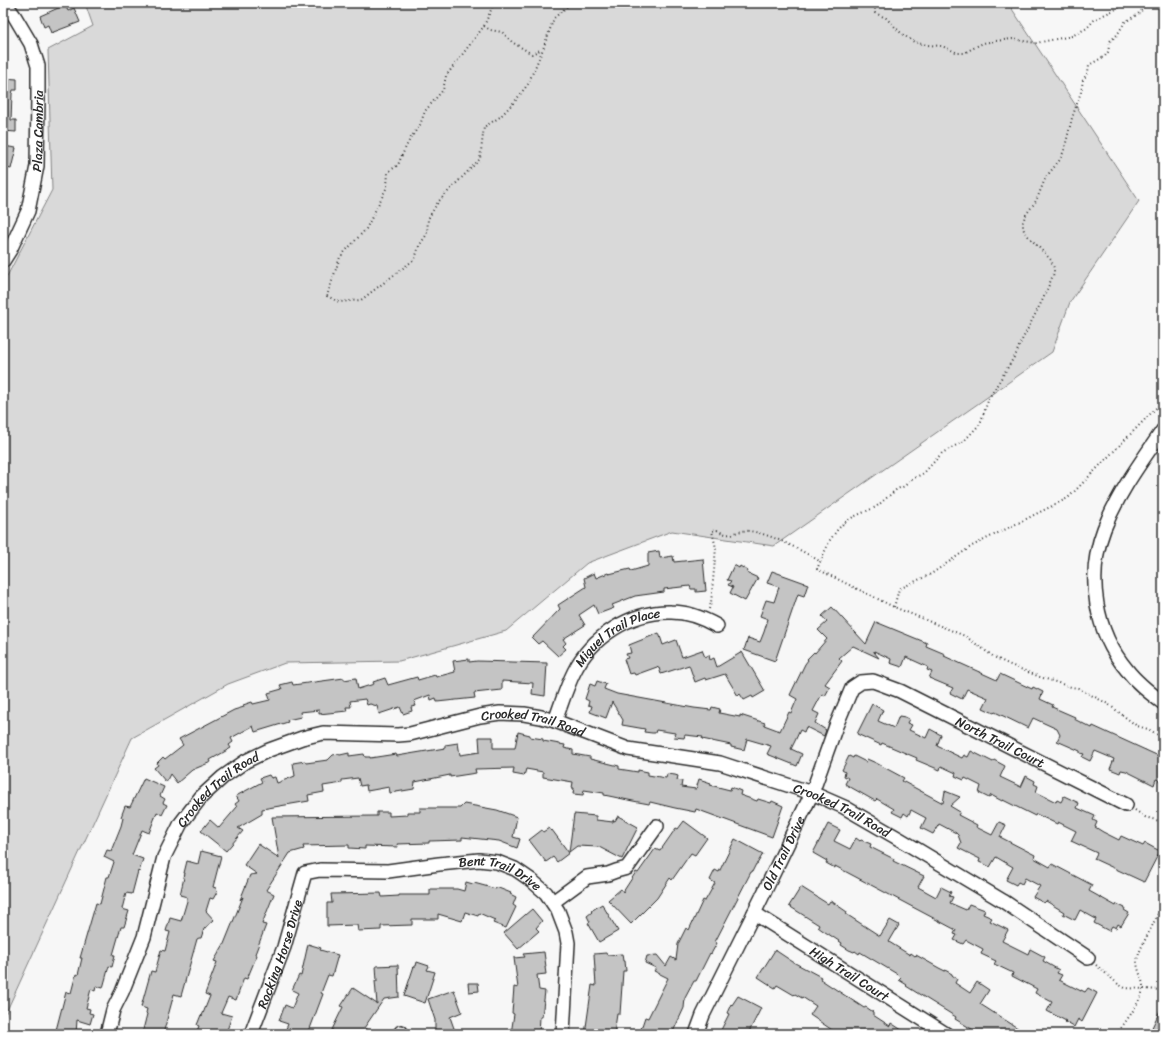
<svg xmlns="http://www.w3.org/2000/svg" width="1166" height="1037" viewBox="0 0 1166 1037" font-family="Sriracha,sans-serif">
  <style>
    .green { fill: #d9d9d9; stroke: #828282 }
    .building { fill: #c4c4c4; stroke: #2b2b2b }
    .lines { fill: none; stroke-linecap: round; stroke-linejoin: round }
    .minor-casing { stroke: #2b2b2b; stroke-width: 16 }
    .path { stroke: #2b2b2b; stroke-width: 2; stroke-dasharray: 1 3; stroke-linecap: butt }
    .minor { stroke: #fff; stroke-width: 13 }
    .labels { text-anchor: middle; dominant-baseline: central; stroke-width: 3.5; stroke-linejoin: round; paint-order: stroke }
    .street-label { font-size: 13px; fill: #2b2b2b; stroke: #fff }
  </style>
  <rect width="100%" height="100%" fill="#f7f7f7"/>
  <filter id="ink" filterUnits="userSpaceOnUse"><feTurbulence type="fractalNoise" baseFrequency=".025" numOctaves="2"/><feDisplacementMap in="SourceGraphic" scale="8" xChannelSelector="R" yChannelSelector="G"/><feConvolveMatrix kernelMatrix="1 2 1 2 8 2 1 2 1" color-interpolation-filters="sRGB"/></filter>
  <g filter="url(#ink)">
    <!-- green -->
    <path class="green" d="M85,3H1008L1139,201L1070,302L1052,352L774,546L672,531L587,563L506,631L399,661L285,663L228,684L132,738L3,1019V284L52,190L48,50L93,26Z"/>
    <!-- building -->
    <path class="building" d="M65,5L68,11L74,8L80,22L51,33L48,25L44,27L40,16Z
      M3,78L17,79V90H13L12,94L11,120H16V132L3,131Z
      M3,146L16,148L11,169L3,167Z
      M659,551L660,558L673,556L674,562L703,559L706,591L696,592V589H691L690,586L664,589V592L635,596L612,605L614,608L598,614L594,605L579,615L585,625L563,639L566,643L563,646L566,649L558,656L542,641L538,644L532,638L560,609L558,605L586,587L584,578L594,573L596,578L608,573L609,574L630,569L631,571L648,566V553Z
      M734,565L739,568L740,566L748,571L747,573L758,578L745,601L730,593L733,587L728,585L731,581L727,580Z
      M772,571L808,584L804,596L798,594L775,661L744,650L748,638L760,642L764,632L768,619L760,616L766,600L774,602L779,587L767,583Z
      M832,607L866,644L876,622L927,643L926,646L945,654L944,656L997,680L1000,674L1032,689L1033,687L1043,692L1040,699L1053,705L1052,707L1075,717L1074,719L1092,728L1093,726L1163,758V776L1161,781L1156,779L1154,785L1126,771L1121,770L1120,773L1110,769L1114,759L1095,751L1090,761L1082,757L1084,754L1080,753V751L1057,741L1060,735L1057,729L1033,718L1028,728L995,712L994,713L983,708L988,698L967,689L962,699L950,693L953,688L929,678L932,672L927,670L928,667L906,657L902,667L890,663L891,659L874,651V652L879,658L853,646L839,658L842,661L825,684L830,687L825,696L822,694L813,711L819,714L815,723L826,730L824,736L806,727L804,732L800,730L795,741L791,749L802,754L797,766L767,754L771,746L747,739L744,750L731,747V745L702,739L703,737L685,735L684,738L674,737L675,733L656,730L655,733H652L644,732L645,729L622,725L623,720L612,702L606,718L590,712L592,706L588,705L589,701L585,699L590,684L595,686L597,681L606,684L604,689L617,694L694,708L711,710L712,707L720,709L719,713L740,717V715L765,723L764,725L780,731L789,712L791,713L797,699L790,695L805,664L808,660L807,659L814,652L815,653L827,639L818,630L827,622L822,616Z
      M659,633L663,645L676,640L682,657L702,650L705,657L709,655L710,660L714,658L717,667L742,652L765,691L753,698L752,696L744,700L740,694L738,696L725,674L706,680L705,678L695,682L689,665L661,674L659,668H658L657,667L635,675L634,673L629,674L624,659L628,658L626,654L631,653L629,645Z
      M469,659V662L477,661L547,663L545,696L532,694L533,683L502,681V690L474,693L475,698L437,702L436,698L431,700L430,695L414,701L416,706L411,707L412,711L403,714L400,707L379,714L377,706L370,704L367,705L365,699L350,701L351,707H346L347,711L319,714V710L300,712L301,717L287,720L288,722L255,732L253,726L231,738L233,742L229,745L231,748L210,760L211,762L192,770L177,783L170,774L166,782L154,768L158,765L157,763L163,757L165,759L183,745L179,739L234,710L244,707L243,705L252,702L253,704L270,700L268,693L282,689L280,685L292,682L293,685L344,678V680L356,678L358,689L374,684L373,682L385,678L388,685L417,677L418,680L435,675L436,677L455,672L453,661Z
      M872,704L883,710L878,721L894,728L899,716L905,717L909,719L907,723L912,725L909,730L926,738L930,729L941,735L937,746L962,758L964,755L968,757L971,751L993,762L994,760L1005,766L1000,777L1021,787L1026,776L1035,781L1034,784L1038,786L1036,792L1056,802L1057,800L1061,802L1064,796L1079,803L1077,808L1095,816L1093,820L1097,822L1095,827L1103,832L1119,840L1121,836L1143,846L1145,843L1154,848L1160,851L1144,882L1094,859L1097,853L1071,841L1076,831L1058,822L1057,824L1036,814L1035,816L1003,800L1002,801L991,795L989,798L979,793L981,786L965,778L964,780L955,776L956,773L941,766L940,770L916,760L917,758L882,743L881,745L857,734Z
      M518,732L530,735V737L543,739V741L565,745L564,748L573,750V754L590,757V759L619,766V769L638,772V770L648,772V775L666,778L667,774L675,775L678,776L677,780L682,781L681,787L696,789L699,779L711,783L710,785L730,790L731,787L741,791L740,795L757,801L758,799L771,803L772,801L783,806L772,837L696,809L695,812L675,808L650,802L649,804L633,801L604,795V793L584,790L583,795L573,794L574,788H572L573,782L543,777V772L526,769L524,776L513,774L514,768L475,769L476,773L450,777V775L415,782L414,789L390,793L389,787L367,791L366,785L360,786L358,778L342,780V783L323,786L324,792L308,795L309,801L262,809V814L238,828L243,831L226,851L201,831L210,820L219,828L237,807L235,804L239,801L236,796L262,782L260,778L269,775L271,778L275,777L277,783L295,776L293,763L305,761L306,763L328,760L333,755L338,754L340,755L349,753V756L364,754L365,757H370V758L396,754L397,756L445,748V745L458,743L460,755L480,752L479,737H493V748H515Z
      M849,756L853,758L854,756L866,762L867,759L876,763L904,778L902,781L943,803L945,791L960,797L950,806L960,812L958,815L977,825L976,827L992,835L999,822L1006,825L1000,837L1035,855L1034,858L1050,867L1052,864L1092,885L1089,891L1116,906L1117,904L1125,908L1124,910L1129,913L1121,926L1118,924L1116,928L1112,926L1109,931L1094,923L1096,919L1080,910L1075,920L1063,914L1064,912L1046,901L1044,903L1033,897L1040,886L1025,878L1022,884L1018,882L1016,885L1006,880L1013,867L996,857L990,867L986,865L979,862L980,859L958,848L961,843L958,835L956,833L939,824L933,834L921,828L926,818L911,810L908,816L904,813L902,817L892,812L894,809L877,799L875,801L845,784L848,778L844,776L845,772L842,770Z
      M144,778L164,787L160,796L165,799L163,803L167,805L162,815L157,812L149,833L142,830L132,855L143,859L139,872L138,871L132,894L126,893L122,909L129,911L124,927H121L113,955H115L112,967L109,966L103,988L96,986L95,991L91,989L86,1008L90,1009L89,1013L93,1014L90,1024L77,1020L76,1034H55L66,992L71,993L76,974L78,975L82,958H80L96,903L100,904L107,877H109L114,862L104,857L107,850L111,851L121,826L123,818L121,817L125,806L130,807Z
      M464,804L497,810L517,817L513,837L520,839L517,848L499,841L462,837V840L429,841V843L397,844L398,847L365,846V849L349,848V845L303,846L304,849L290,853L266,890L274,894L262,924L266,925L255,954L257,955L247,979L244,978L236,1000L228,997L221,1013L232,1016L226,1033L221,1030L220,1034H206L197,1031L199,1026L197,1025L201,1015L202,1016L210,996L205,994L217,962L214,961L224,944L243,897L240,900L250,875L257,874L244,865L258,844L279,858L272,817L373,816H377V812H389V816L407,815V812H420V808H460Z
      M574,814L596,816V820L613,822V820L615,821L618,816L638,827L622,859L599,847L577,846L569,852Z
      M684,821L707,838L695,855L691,853L672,880L670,878L657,898L631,924L608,900L621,889L623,892L636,872L638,873L655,849L660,851L676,828L678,829Z
      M828,824L840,830L834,841L850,849L856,838L860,841L861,840L871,844L870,847L894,859L893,861L924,876L918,887L936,897L941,887L951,892L949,896L953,897L950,903L966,910L969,904L985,910L983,914L992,918L990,921L1008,930L1002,941L1028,954L1030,949L1045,957L1043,961L1059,970L1057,973L1062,975L1059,980L1081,991V990L1085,992L1088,988L1097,993L1082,1022L1078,1019L1074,1027L1065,1022L1066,1021L1047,1011L1052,1002L1035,993L1037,989L1012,976L1013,973L994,964L996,961L981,954L983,949L966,940L963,944L954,940L957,935L954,934L956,930L835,866V868L826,863L827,861L813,853Z
      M549,828L551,831L552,830L569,853L557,862L553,857L546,862L529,840L542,830L543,832Z
      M735,839L763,854L757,864H756L752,872H751L715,942L717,943L711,954L710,953L696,981H694L685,998L684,1008L672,1034H646L640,1032L645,1017L648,1018L668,978L654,971L656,968L645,963L647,956L657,955L666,966L671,957L676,960L678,944L686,928L689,930L703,900L705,901L709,894L715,883L710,880L715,870L719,872Z
      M201,851L221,856L213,887L216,888L217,892L213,899L210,898L206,911L214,920L204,929L201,938H199L197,939L181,996L174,994L163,1034H142L147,1014L146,1013L147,1009L141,1007L151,971L155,972L161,950L165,951L170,932L166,931L170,918L181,921L187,901V897L180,895L185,873H184L187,861L198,864Z
      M466,882L473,884L474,883L496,889V887L511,893L510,894L516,897L513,905L516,907L506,928L493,923L495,920L479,913L478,916L465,912L462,921L438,914V919H412V925L381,926V930L358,931L357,925L327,926V903H332L331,894L381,893L382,897L399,896V895H430V889H457L464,891Z
      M801,887L828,904L830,901L834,903L847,912L846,914L880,936L890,920L899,925L889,942L910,955L911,953L915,956L916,955L939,968L945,971V970L952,974V975L957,979L955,983L970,993L977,982L989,990L980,1004L1027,1034H980L955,1019L956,1017L906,986L907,985L899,980L901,978L897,974L860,952L859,954L855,951L854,952L849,950L841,945L842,943L822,930L818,927L819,925L789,906Z
      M602,904L618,931L599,942L588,923L590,922L587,916L592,912L591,911Z
      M532,909L542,921L536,928L539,931L518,949L504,933Z
      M308,944L321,948L320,950L338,955L332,976L328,975L321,993L323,994L308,1034H298L286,1029L288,1024L279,1021L285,1005L292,1008L298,993L292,990L299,975L301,976Z
      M775,950L793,962L821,977L820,979L864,1008L866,1007L873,1012V1015L890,1026L891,1023L908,1034H838L810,1015L816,1006L802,997V998L795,994L794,995L777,985L775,988L758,977Z
      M544,952L546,967H545L546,974L537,975L539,990L545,991L542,1017H540L539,1034H511L514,1014L512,1013L514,987L518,988L514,958L525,957L523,954Z
      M606,953L607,955L622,954L623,961H625L626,971H623L620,1014H617L614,1034H585L592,985L596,986L594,954Z
      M417,962L429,966L427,970L435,972L425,1003L404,996L414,966H416Z
      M398,965L399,997L384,999L364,1028L376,1034H330L343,1007L341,1006L353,988L377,1004L375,981H377L376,966Z
      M468,983H478L479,991L469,992Z
      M454,990L462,1012L450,1017L456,1034H435V1020L428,999Z
      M738,996L761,1008L748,1034H719L729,1014L727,1013L731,1004L732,1005Z
      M1163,1004V1034H1149Z"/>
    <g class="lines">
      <defs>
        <g id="minor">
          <path id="s1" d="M3,261L10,250L28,211L37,166L38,96V66L31,44L15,17L5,3"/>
          <path d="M1163,430C1141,462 1118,493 1104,529C1086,576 1095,632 1127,670C1137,683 1150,693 1163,703"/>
          <path id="s2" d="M555,721C561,705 566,688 574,672C591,637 631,611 671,612C687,612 703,618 717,626"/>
          <path d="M553,902L587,877L608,874L616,871L627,868L657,826"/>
          <path id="s3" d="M754,913L946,1034"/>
          <path id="s4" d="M107,1034L113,1010L122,992L144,937L164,857L181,823L201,797L223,777L246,761L269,750L302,738L323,733L398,735L410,734L480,716L500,713L524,714L541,717L555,721L628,749L720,763L812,793L844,807L901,840L1003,901L1088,958"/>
          <path id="s5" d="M251,1034L284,947L305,873L320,870L388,871L439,864L479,860L497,862L515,869L531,880L546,893L558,911L566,932L568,943L563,1034"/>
          <path d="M400,1034L401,1032"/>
          <path id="s6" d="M696,1034L703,1015L761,899L812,793L836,726L852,688L861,682L873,681L900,691L1126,805"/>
        </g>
      </defs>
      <!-- minor casing -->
      <use href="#minor" class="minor-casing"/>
      <!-- path -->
      <path class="path" d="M494,3L484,26L446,76L443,90L425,111L420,125L410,139L402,155L398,165L388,172L387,187L366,229L340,257L327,296L339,302L361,300L415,259L419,246L427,234L428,219L438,202L480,159L484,127L500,117L516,100L528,84L543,49L554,18L571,3
        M880,3L875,7V13L886,18L902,34L914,42L927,45L942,46L958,53H964L983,43L995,41L1012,39L1036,43L1072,36L1087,28L1095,19L1129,3
        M1145,3L1142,10L1138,14L1125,22L1117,35L1110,41L1108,52L1105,56L1089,65L1088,72L1083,80L1081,92L1072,118L1064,151L1059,161L1046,177L1036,201L1025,216L1023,222V228L1025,233L1051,260L1054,268V273L1043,299L1020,344L1016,354L989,398L980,424L964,441L942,453L924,473L910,480L905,486L897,489L876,507L853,517L844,523L838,529L830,540L817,569L894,607L965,636L994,657L1008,664L1040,677L1071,687L1078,688L1108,704L1137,726L1148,729L1163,738
        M484,26L490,30L502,32L512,42L532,54L542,49
        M894,607L899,589L931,574L972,546L1068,498L1163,401
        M709,609L711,603L716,548L712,531L717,530C733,540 734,529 749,531C772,534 801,550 821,562
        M1135,810L1145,817L1163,822
        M1096,965L1118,984L1125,988L1163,990
        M1116,1034C1123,1026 1142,1000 1143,989C1144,978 1134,967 1138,956C1145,937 1156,921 1163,902"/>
      <!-- minor -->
      <use href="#minor" class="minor"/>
    </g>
  </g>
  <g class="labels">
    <!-- street labels -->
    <g class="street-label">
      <text stroke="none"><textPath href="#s1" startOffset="137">Plaza Cambria</textPath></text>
      <text stroke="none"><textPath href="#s2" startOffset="111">Miguel Trail Place</textPath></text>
      <text stroke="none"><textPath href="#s4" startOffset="611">Crooked Trail Road</textPath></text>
      <text stroke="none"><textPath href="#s6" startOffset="544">North Trail Court</textPath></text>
      <text stroke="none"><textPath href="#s4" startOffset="275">Crooked Trail Road</textPath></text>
      <text stroke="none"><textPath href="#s4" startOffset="935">Crooked Trail Road</textPath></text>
      <text stroke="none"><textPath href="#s6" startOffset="201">Old Trail Drive</textPath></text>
      <text stroke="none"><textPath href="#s5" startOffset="369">Bent Trail Drive</textPath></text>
      <text stroke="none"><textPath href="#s5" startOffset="85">Rocking Horse Drive</textPath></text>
      <text stroke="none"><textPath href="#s3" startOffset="113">High Trail Court</textPath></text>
    </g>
  </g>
  <!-- margin -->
  <rect width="1166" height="1037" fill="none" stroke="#fff" stroke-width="16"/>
  <rect x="8" y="8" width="1150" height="1021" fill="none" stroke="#2b2b2b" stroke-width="1.5" filter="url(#ink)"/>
</svg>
